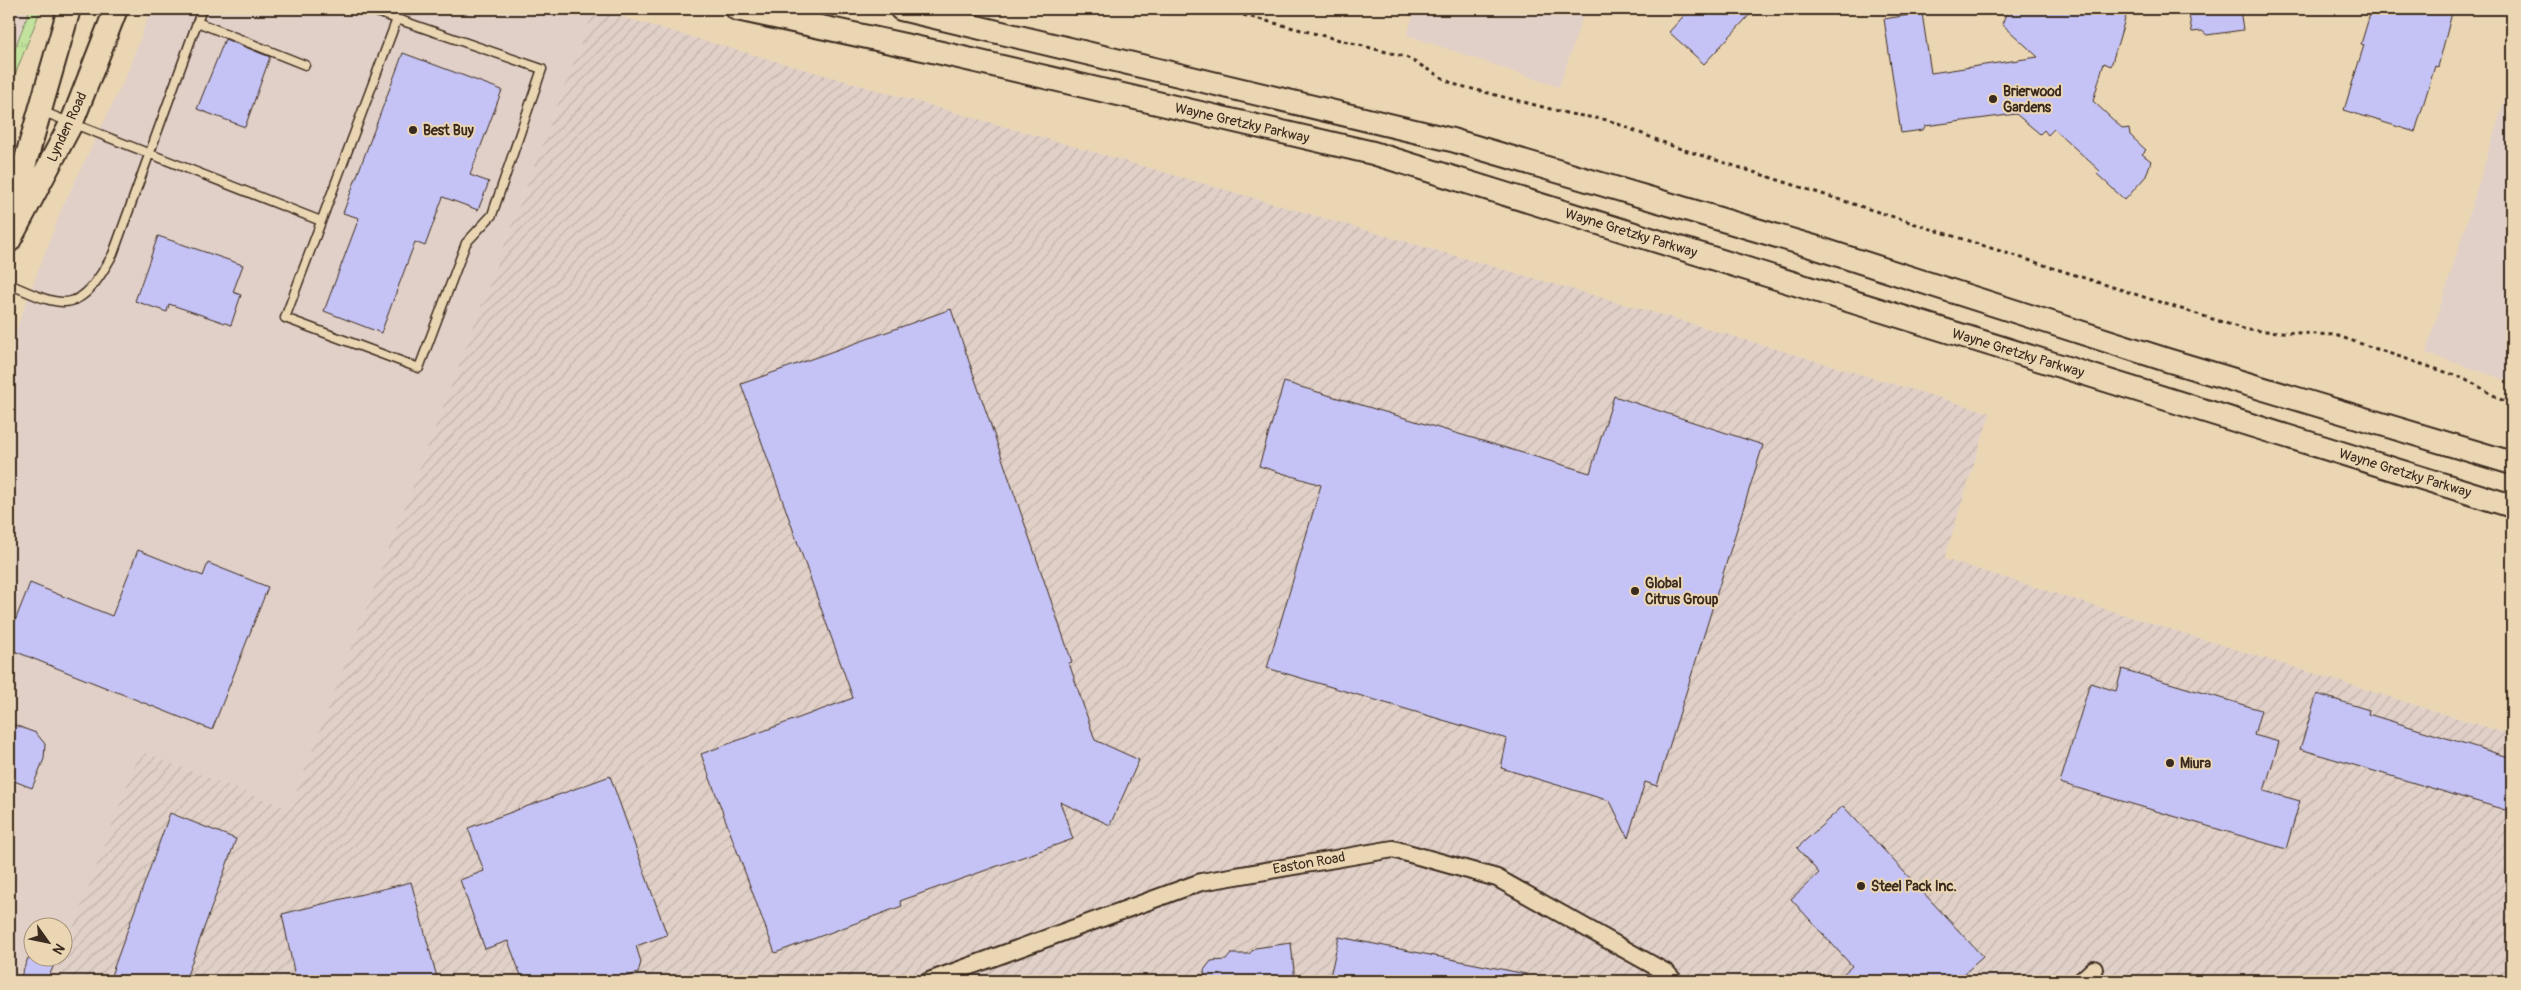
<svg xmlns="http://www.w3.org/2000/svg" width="2521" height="990" viewBox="0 0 2521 990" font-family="Pangolin,sans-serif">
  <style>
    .built { fill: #e0d0c8 }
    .industrial { fill: url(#industrial-furrows) }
    .grass { fill: url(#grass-tufts); stroke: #7e865e }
    .building { fill: #c5c3f5; stroke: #3b2a1e }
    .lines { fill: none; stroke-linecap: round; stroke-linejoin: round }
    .service-casing { stroke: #3b2a1e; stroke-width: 11 }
    .minor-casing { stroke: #3b2a1e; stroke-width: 20 }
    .secondary-casing { stroke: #3b2a1e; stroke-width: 26 }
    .path { stroke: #3b2a1e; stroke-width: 3; stroke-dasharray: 4 4; stroke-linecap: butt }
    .service { stroke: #ebd6b4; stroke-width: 8 }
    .minor { stroke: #ebd6b4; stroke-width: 16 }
    .secondary { stroke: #ebd6b4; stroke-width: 22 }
    .poi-dot { fill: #3b2a1e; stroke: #ebd6b4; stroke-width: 2 }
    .labels { text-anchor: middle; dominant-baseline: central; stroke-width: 4; stroke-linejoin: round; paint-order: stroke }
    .poi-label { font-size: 14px; font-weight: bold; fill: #3b2a1e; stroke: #ebd6b4; text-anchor: start }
    .street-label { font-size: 14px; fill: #3b2a1e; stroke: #ebd6b4 }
  </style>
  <defs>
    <pattern id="industrial-furrows" width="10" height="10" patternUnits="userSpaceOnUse" patternTransform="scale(1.25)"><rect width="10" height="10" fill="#e0d0c8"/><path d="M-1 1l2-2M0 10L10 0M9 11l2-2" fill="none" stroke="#c1b3ab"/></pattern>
    <pattern id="grass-tufts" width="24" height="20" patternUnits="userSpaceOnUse" patternTransform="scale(1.25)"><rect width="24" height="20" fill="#c1e39d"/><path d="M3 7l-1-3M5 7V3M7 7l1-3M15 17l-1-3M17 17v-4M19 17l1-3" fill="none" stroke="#a7c387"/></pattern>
  </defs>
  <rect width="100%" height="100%" fill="#ebd6b4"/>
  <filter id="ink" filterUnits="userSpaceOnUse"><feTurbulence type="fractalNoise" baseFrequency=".02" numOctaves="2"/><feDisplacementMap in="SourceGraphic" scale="10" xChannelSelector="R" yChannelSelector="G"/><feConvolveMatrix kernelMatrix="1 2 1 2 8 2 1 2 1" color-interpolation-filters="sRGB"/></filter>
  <g filter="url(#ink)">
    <!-- built -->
    <path class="built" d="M9,9H32L9,70Z
      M151,9H594L290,809L140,751L63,956L62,928H32V958H62L53,981H9V348L62,208L126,76Z
      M1415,9H1585L1559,87L1407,35Z
      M2512,76V382L2426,353Z"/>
    <!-- industrial -->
    <path class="industrial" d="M594,9L1679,320L1990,413L1944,559L2512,735V981H53L140,751L290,809Z"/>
    <!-- grass -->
    <path class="grass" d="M30,9H41L9,90V64Z"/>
    <!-- building -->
    <path class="building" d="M1690,9H1755L1704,64L1669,32Z
      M2008,9H2128L2111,66L2104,63L2093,101L2123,129L2129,128L2130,135L2146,150L2142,154L2151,161L2146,176L2125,200L2097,174L2100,171L2054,129L2048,135L2044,130L2040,134L2016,114L1925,126L1923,130L1901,133L1884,19L1922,13L1931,73L2038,57L2002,24Z
      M2188,9H2240L2243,30L2207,35L2202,31L2192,32Z
      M2376,9H2453L2438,67L2435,66L2415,132L2344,110L2364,45L2361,44L2371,11L2375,12Z
      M225,39L270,57L245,127L197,109Z
      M403,53L502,90L470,175L489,182L478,210L443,197L425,246L415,242L381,333L324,311L359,218L343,213Z
      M158,236L243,265L233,292L241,295L231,325L169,304L167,312L135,301Z
      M951,309L1072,662L1069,663L1095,740L1139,760L1110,825L1060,802L1073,839L900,901L902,906L775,953L701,754L853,698L741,384Z
      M1284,382L1590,473L1614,396L1763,445L1657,786L1645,782L1628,838L1610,801L1501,768L1507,739L1267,668L1321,485L1259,466Z
      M138,550L203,576L208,563L268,587L212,730L9,649V636L30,583L112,616Z
      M2122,669L2261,710L2254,735L2279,742L2264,791L2300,801L2286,849L2060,783L2090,683L2116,691Z
      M2317,694L2369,710L2368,714L2512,758V812L2300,749Z
      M9,723L36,733L45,744L44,759L32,788L9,779Z
      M610,776L667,935L636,946L641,962L638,973L613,981H556L554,975L538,981H523L508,941L485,949L460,880L484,871L468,828Z
      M1843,806L1983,957L1956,981H1835L1852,966L1791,899L1819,873L1797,848Z
      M170,813L236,839L185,981H109Z
      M411,882L438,981H296L282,914Z
      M1339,937L1526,974L1525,981H1329Z
      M1291,943L1295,981H1205L1204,970L1211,961L1226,960L1231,954H1249L1255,948Z
      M28,958H57L47,981H19Z"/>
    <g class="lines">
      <defs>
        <path id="service" d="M368,9L542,69L492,215L466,243L419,368L285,318L397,19
          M197,22L305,65
          M41,111L321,221
          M9,284C67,310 80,314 113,254L202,9"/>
        <path id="minor" d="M929,981L1201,882L1393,849L1497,878L1667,973L1674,981
          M2081,981L2094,969"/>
        <path id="secondary" d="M737,9L937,52L1373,153L2512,506
          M901,9L1452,140L1811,246L2167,360L2512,463
          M9,219L69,9
          M9,241L72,122L116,9"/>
      </defs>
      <!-- service casing -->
      <use href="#service" class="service-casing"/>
      <!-- minor casing -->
      <use href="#minor" class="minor-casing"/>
      <!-- secondary casing -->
      <use href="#secondary" class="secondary-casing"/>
      <!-- path -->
      <path class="path" d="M1220,9L1406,57L1453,84L1570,114L1608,120L1672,146L2247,330L2335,335L2466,379L2512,406"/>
      <!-- service -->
      <use href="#service" class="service"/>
      <!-- minor -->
      <use href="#minor" class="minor"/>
      <!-- secondary -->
      <use href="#secondary" class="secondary"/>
    </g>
  </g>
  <!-- markers -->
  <g class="poi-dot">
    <circle cx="1993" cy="99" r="5"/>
    <circle cx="413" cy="130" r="5"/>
    <circle cx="1635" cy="591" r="5"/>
    <circle cx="2170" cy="763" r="5"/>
    <circle cx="1861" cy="886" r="5"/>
  </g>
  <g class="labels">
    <!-- poi labels -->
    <g class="poi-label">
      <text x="2003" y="91">Brierwood<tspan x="2003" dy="16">Gardens</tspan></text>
      <text x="423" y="130">Best Buy</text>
      <text x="1645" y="583">Global<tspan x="1645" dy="16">Citrus Group</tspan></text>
      <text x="2180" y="763">Miura</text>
      <text x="1871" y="886">Steel Pack Inc.</text>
    </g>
    <!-- street labels -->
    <g class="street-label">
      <text transform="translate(1242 123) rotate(13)">Wayne Gretzky Parkway</text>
      <text transform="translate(67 127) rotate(-65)">Lynden Road</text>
      <text transform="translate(1631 233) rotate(17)">Wayne Gretzky Parkway</text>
      <text transform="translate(2018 353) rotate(17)">Wayne Gretzky Parkway</text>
      <text transform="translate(2405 473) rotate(17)">Wayne Gretzky Parkway</text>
      <text transform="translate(1309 863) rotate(-10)">Easton Road</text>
    </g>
  </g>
  <!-- margin -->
  <rect width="2521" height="990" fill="none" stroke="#ebd6b4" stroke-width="30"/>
  <rect x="15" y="15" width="2491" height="960" fill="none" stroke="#3b2a1e" stroke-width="2" filter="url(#ink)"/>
  <!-- north arrow -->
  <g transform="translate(48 942) rotate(123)"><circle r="24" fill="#ebd6b4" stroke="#a59178"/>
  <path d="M0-4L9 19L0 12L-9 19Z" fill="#3b2a1e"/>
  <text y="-8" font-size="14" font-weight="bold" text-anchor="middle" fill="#3b2a1e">N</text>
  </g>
</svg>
